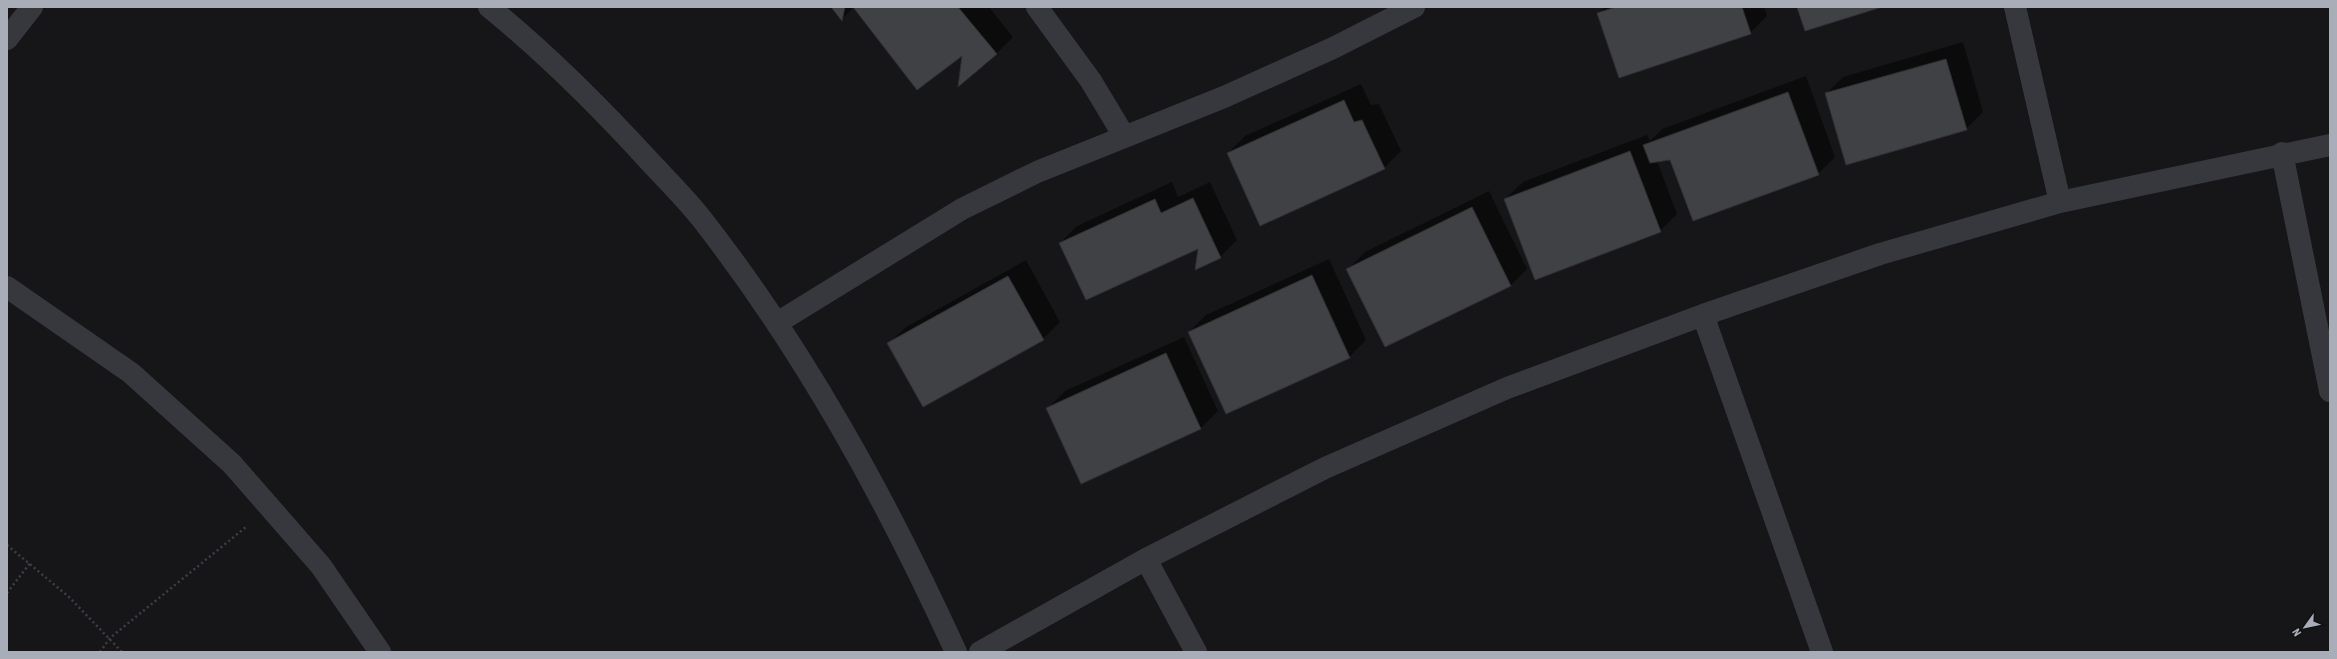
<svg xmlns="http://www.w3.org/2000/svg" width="2337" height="659" font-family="'Asap Condensed',sans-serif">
<rect width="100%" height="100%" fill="#161618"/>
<!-- shadow -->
<path fill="#0007" d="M832 7H989L1013 37 996 54H963L854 7 842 19Z
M1605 7H1764L1767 16 1750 33 1599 13Z
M1963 42 1983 112 1966 129 1826 94 1843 77Z
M1806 76 1835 157 1818 174 1671 159 1657 161 1677 214 1660 231 1505 199 1523 182 1647 135 1650 141 1662 129Z
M1361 84 1371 105 1379 104 1401 151 1384 168 1228 153 1245 136Z
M1172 182 1178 197 1210 182 1237 240 1220 257 1199 247 1060 243 1077 226Z
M1489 191 1527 269 1510 286 1348 269 1365 252Z
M1329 259 1366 340 1349 357 1189 332 1206 315Z
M1026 260 1060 322 1043 339 888 344 906 327Z
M1184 337 1218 411 1201 428 1082 483 1048 408 1065 391Z"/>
<!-- building -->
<path fill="#404145" stroke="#303034" d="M831 7H845L842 21Z
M853 7H958L997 54 958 87 962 56 917 90Z
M1616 7H1742L1751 34 1619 78 1597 13Z
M1797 7H1882L1805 31Z
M1946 59 1967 130 1846 165 1825 93Z
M1788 92 1819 175 1693 221 1670 160 1650 163 1643 145Z
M1344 100 1354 122 1362 120 1385 169 1260 226 1227 153Z
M1630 151 1661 232 1535 280 1504 199Z
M1193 198 1221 258 1195 270 1198 249 1086 300 1059 243 1155 199 1161 213Z
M1472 207 1511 286 1385 347 1346 269Z
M1312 275 1350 358 1226 414 1188 332Z
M1008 276 1044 340 923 407 887 343Z
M1166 353 1201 429 1081 484 1046 408Z"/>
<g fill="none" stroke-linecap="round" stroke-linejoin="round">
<!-- path -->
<path stroke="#3d3f44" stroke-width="2.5" stroke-dasharray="2 3" stroke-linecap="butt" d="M7 545 69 597 122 652
M7 593 30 563
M100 652 110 638 246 527"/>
<!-- minor -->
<path stroke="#37383d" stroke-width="22" d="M489 7C547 54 601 108 652 164 668 181 686 199 701 218 805 351 886 499 956 652
M1037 7 1091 81 1124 136
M2015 7 2060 202
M7 39 32 7
M2282 153 2330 391
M7 287 131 373 232 464 321 566 380 652
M1703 315 1822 652
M777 323 962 209 1037 172 1224 97 1333 48 1414 7
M1146 559 1196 652
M980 652 1146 559 1325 468 1507 388 1703 315 1880 254 2060 202 2330 145"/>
</g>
<!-- border -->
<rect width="2337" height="659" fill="none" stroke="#a8adb8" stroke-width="16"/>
<!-- north arrow -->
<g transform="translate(2305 627) rotate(237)" stroke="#111113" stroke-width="3" paint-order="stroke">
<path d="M0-3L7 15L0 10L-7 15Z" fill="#a8adb8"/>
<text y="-6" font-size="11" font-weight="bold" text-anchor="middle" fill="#a8adb8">N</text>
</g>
</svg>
